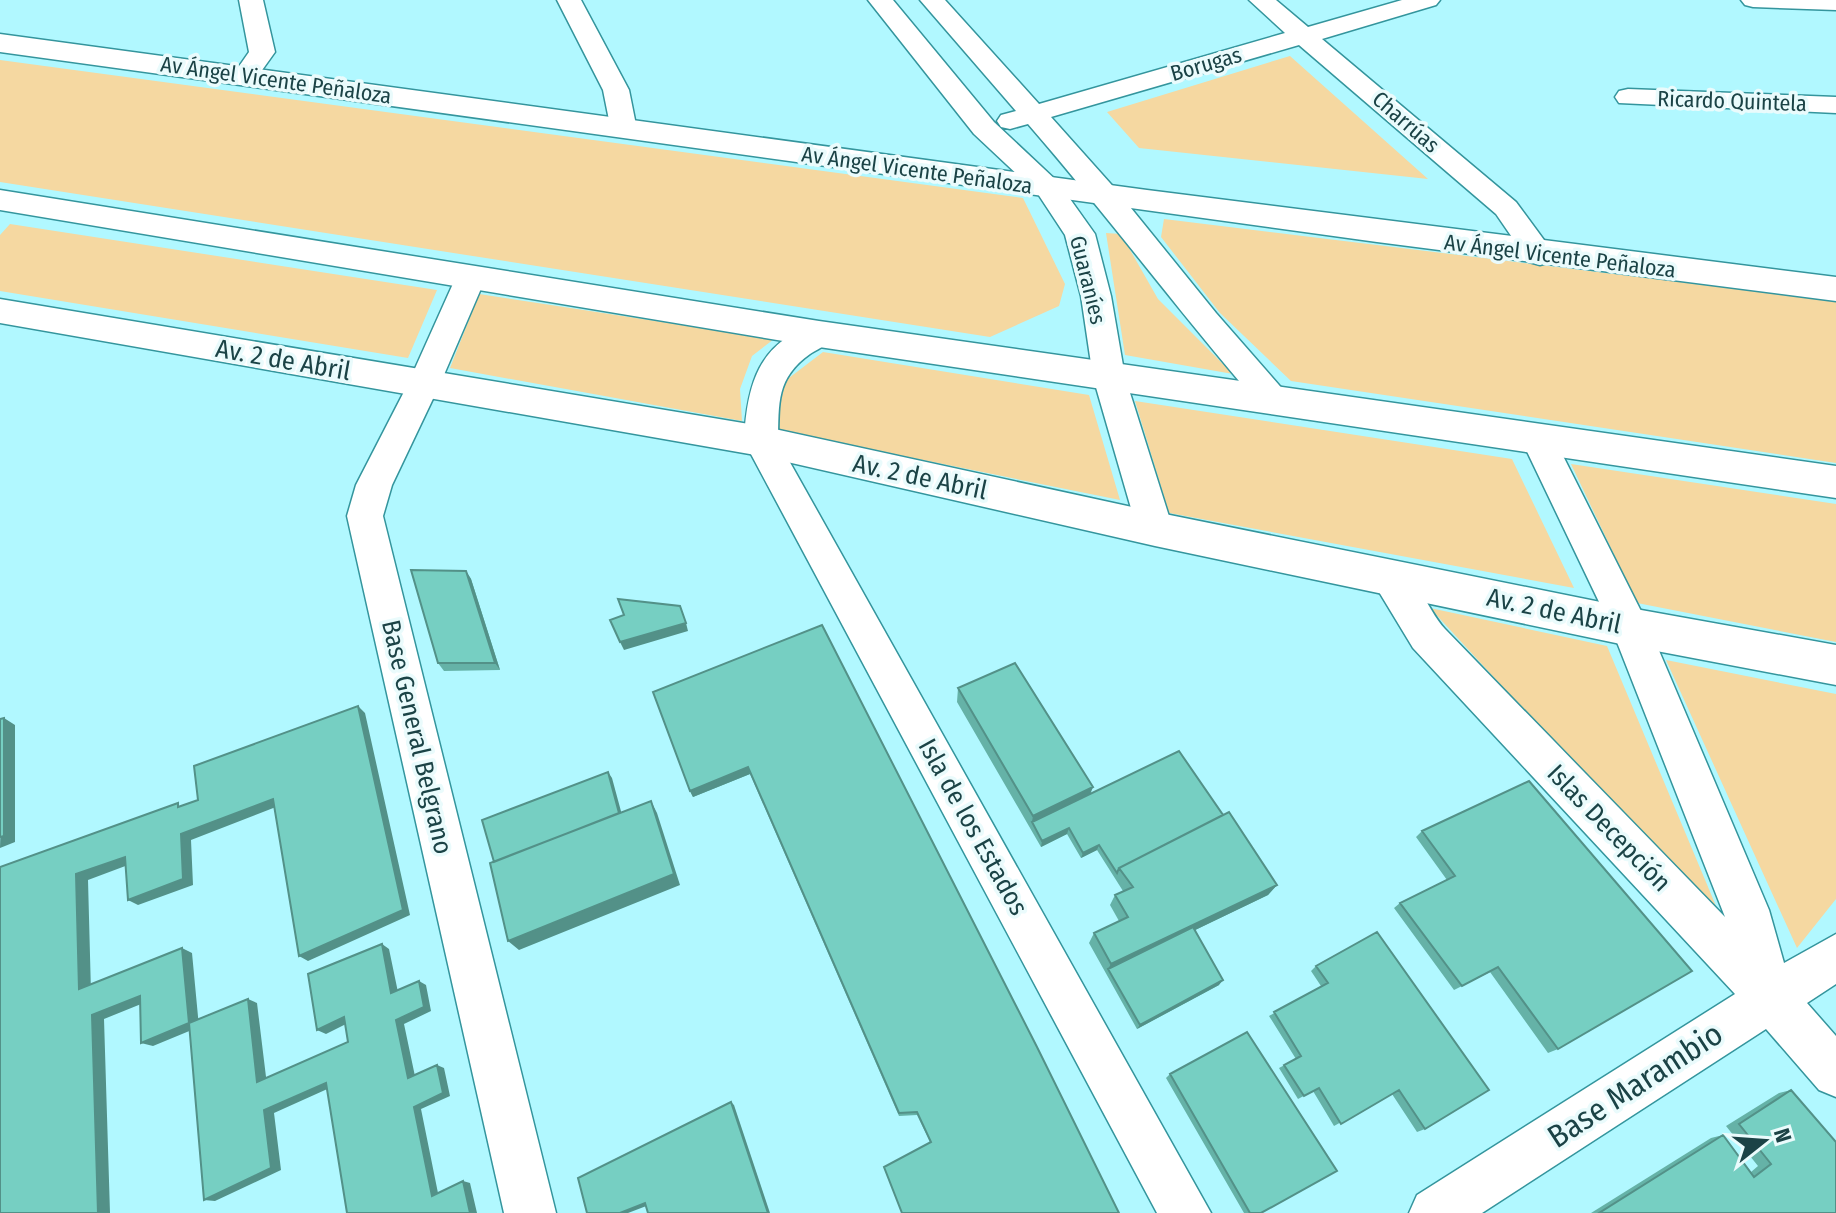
<svg xmlns="http://www.w3.org/2000/svg" width="1836" height="1213" font-family="'Fira Sans Condensed',sans-serif">
<rect width="100%" height="100%" fill="#b1f8ff"/>
<!-- green -->
<path fill="#f5d8a1" d="M1290 56 1428 179 1139 148 1107 112Z
M0 60 1023 198 1065 284 1059 306 990 337 0 182Z
M1164 219 1836 301V463L1291 381 1220 313 1161 237Z
M10 224 437 290 408 358 0 291V235Z
M1106 233 1121 234 1158 299 1233 374 1125 355Z
M479 294 774 339 752 356 740 389 742 421 450 368Z
M823 352 1089 395 1120 500 775 430 785 381Z
M1135 401 1512 459 1574 588 1169 513Z
M1571 464 1836 504V642L1637 603Z
M1430 608 1607 646 1724 925 1711 913Z
M1666 660 1836 694V899L1797 948Z"/>
<g fill="none" stroke-linecap="round" stroke-linejoin="round">
<defs>
<path id="street" d="M239 0H263L275 52 255 80H237L233 75 249 52Z
M557 0H581L629 90 637 130 634 136H614L611 130 603 90Z
M868 0H893L994 122 1058 182 1095 234 1111 296 1125 377 1173 529 1168 539 1155 543 1142 539 1137 529 1093 377 1081 296 1065 235 1038 194 974 134Z
M920 0H945L1039 104 1285 33 1249 0H1276L1308 27 1402 0H1440L1436 5 1322 39 1516 202 1555 255 1551 262 1540 265 1529 262 1496 214 1299 45 1051 117 1118 192 1216 313 1292 400 1287 409 1275 412 1263 409C1182 316 1109 217 1028 124L1010 129 1001 127 997 121 1001 115 1016 111Z
M1741 0H1836V10L1753 7 1745 5Z
M1628 89 1836 97V113L1619 103 1615 97 1619 91Z
M471 267 482 270 486 277 440 384 392 485 383 516 556 1213H504L347 516 356 485 408 384 456 277 460 270Z
M819 323 830 326 835 334C829 344 820 348 810 354 776 378 779 403 778 441L1211 1213H1157L744 441C747 385 758 341 819 323Z
M1538 426 1550 430 1649 627 1769 910 1784 963 1836 934V984L1807 1003 1836 1036V1097L1819 1090 1766 1029 1482 1213H1409L1417 1195 1735 994 1413 648 1370 577 1376 566C1412 554 1424 607 1445 629 1538 725 1632 821 1725 917L1611 627 1521 439 1526 430Z"/>
<path id="secondary" d="M0 34 1147 190 1836 277V301L1377 242 0 52Z
M0 190 819 321 1836 466V498L819 347 0 210Z
M0 299 761 426 1155 512 1630 608 1836 645V685L1630 646 1155 546 761 456 0 323Z"/>
</defs>
<!-- street casing -->
<use href="#street" stroke="#34959d" stroke-width="3"/>
<!-- secondary casing -->
<use href="#secondary" stroke="#34959d" stroke-width="3"/>
<!-- street -->
<use href="#street" fill="#fff" fill-rule="evenodd"/>
<!-- secondary -->
<use href="#secondary" fill="#fff" fill-rule="evenodd"/>
</g>
<!-- wall -->
<path fill="#65b2a7" d="M466 571 471 579 500 670 444 671 438 663Z
M822 625 1037 1047 930 1142 917 1115 899 1116 750 774 693 797 690 791Z
M958 688 1091 794 1223 815 1277 885 1268 895 1195 930 1219 985 1137 1029 1089 943 1094 933 1119 921 1110 905 1115 895 1123 891 1097 850 1081 858 1067 834 1041 847 957 702Z
M1529 781 1558 1049 1548 1053 1490 972 1454 990 1394 908 1400 903 1447 880 1416 837 1422 831Z
M1316 966 1425 1129 1417 1132 1392 1094 1334 1126 1313 1091 1298 1099 1279 1068 1296 1059 1269 1016 1321 986 1311 971Z
M1170 1074 1261 1213H1244L1166 1078Z
M1791 1090 1836 1213H1591L1711 1138 1723 1135 1751 1172 1758 1166 1726 1126 1779 1093Z"/>
<!-- shaded-wall -->
<path fill="#539188" d="M466 571 471 579 500 670 495 663Z
M686 623 688 631 624 650 620 642Z
M358 706 365 713 410 915 308 961 299 956Z
M4 718 15 725V842L0 848Z
M748 767 750 774 693 797 690 791Z
M608 772 612 778 625 826 496 868Z
M1093 787 1088 800 1032 822 1033 816Z
M273 799 281 805 191 840 193 885 138 905 128 900 181 834Z
M651 801 657 813 680 885 519 950 508 941Z
M1069 828 1067 834 1041 847 1042 841Z
M1099 845 1097 850 1081 858 1083 853Z
M125 857 136 862 88 880 91 993 79 989 76 874Z
M1277 885 1268 895 1110 971 1108 969 1111 964Z
M382 944 389 949 399 997 391 993Z
M182 948 192 953 199 1027 153 1046 141 1043Z
M1223 980 1219 985 1137 1029 1140 1025Z
M419 981 426 985 431 1011 404 1024 416 1081 408 1078 396 1020Z
M140 996 151 1000 104 1019 110 1213H98L92 1015Z
M248 999 257 1003 267 1085 257 1082Z
M344 1017 352 1021 326 1034 317 1030Z
M437 1065 444 1068 450 1096 421 1109 439 1198 432 1196 414 1107Z
M326 1083 334 1086 274 1113 281 1170 215 1201 204 1200 264 1110Z
M731 1102 734 1105 770 1213H768Z
M463 1181 470 1183 477 1213H470Z
M645 1203 649 1205 628 1213H620Z"/>
<!-- building -->
<path fill="#76cfc2" stroke="#539188" stroke-width="2" d="M411 570 466 571 495 663H438Z
M618 599 680 606 686 623 620 642 610 620 624 615Z
M822 625 1037 1047 1119 1213H902L884 1167 931 1142 917 1112 899 1113 748 767 690 791 653 692Z
M1015 663 1093 787 1033 816 958 688Z
M358 706 403 910 299 956 273 799 181 834 183 879 128 900 125 857 76 874 79 989 182 948 189 1023 141 1043 140 996 92 1015 98 1213H0V867L178 803V807L198 800 194 766Z
M4 718V836L0 837V719Z
M1179 751 1223 815 1119 868 1117 873 1099 845 1083 853 1069 828 1042 841 1032 822Z
M608 772 619 813 494 862 482 820Z
M1529 781 1692 971 1558 1049 1498 967 1462 986 1400 903 1455 876 1422 831Z
M651 801 674 874 508 941 490 863Z
M1229 812 1277 885 1111 964 1094 933 1128 917 1115 895 1133 887 1119 868Z
M1193 927 1223 980 1140 1025 1108 969Z
M1377 932 1489 1090 1425 1129 1399 1090 1341 1124 1319 1088 1304 1096 1284 1065 1301 1056 1274 1012 1328 983 1316 966Z
M382 944 391 993 419 981 424 1007 396 1020 408 1078 437 1065 443 1093 414 1107 432 1196 463 1181 470 1213H347L326 1083 264 1110 271 1168 204 1200 189 1023 248 999 257 1082 348 1042 344 1017 317 1030 308 974Z
M1247 1032 1337 1171 1261 1213H1250L1170 1074Z
M1791 1090 1836 1142V1213H1599L1723 1135 1754 1177 1771 1164 1739 1124Z
M731 1102 768 1213H648L645 1203 620 1213H587L578 1178Z"/>
<g text-anchor="middle" dominant-baseline="central" stroke-width="7" stroke-linejoin="round" paint-order="stroke">
<!-- far-street labels -->
<g font-size="22" fill="#1b4346" stroke="#eafbfc">
<text transform="translate(1206 64) rotate(-16)">Borugas</text>
<text transform="translate(276 80) rotate(8)">Av Ángel Vicente Peñaloza</text>
<text transform="translate(1732 101) rotate(2)">Ricardo Quintela</text>
<text transform="translate(1406 122) rotate(41)">Charrúas</text>
<text transform="translate(917 170) rotate(8)">Av Ángel Vicente Peñaloza</text>
<text transform="translate(1560 256) rotate(7)">Av Ángel Vicente Peñaloza</text>
<text transform="translate(1088 280) rotate(76)">Guaraníes</text>
</g>
<!-- street labels -->
<g font-size="26" fill="#1b4346" stroke="#eafbfc">
<text transform="translate(283 360) rotate(10)">Av. 2 de Abril</text>
<text transform="translate(920 477) rotate(12)">Av. 2 de Abril</text>
<text transform="translate(1554 611) rotate(12)">Av. 2 de Abril</text>
<text transform="translate(417 737) rotate(77)">Base General Belgrano</text>
<text transform="translate(973 827) rotate(61)">Isla de los Estados</text>
<text transform="translate(1609 828) rotate(46)">Islas Decepción</text>
</g>
<!-- near-street labels -->
<g font-size="32" fill="#1b4346" stroke="#eafbfc">
<text transform="translate(1635 1085) rotate(-33)">Base Marambio</text>
</g>
</g>
<!-- north arrow -->
<g transform="translate(1764 1141) rotate(73)" stroke="#eafbfc" stroke-width="6" paint-order="stroke">
<path d="M0-6L14 30L0 20L-14 30Z" fill="#1b4346"/>
<text y="-12" font-size="22" font-weight="bold" text-anchor="middle" fill="#1b4346">N</text>
</g>
</svg>
